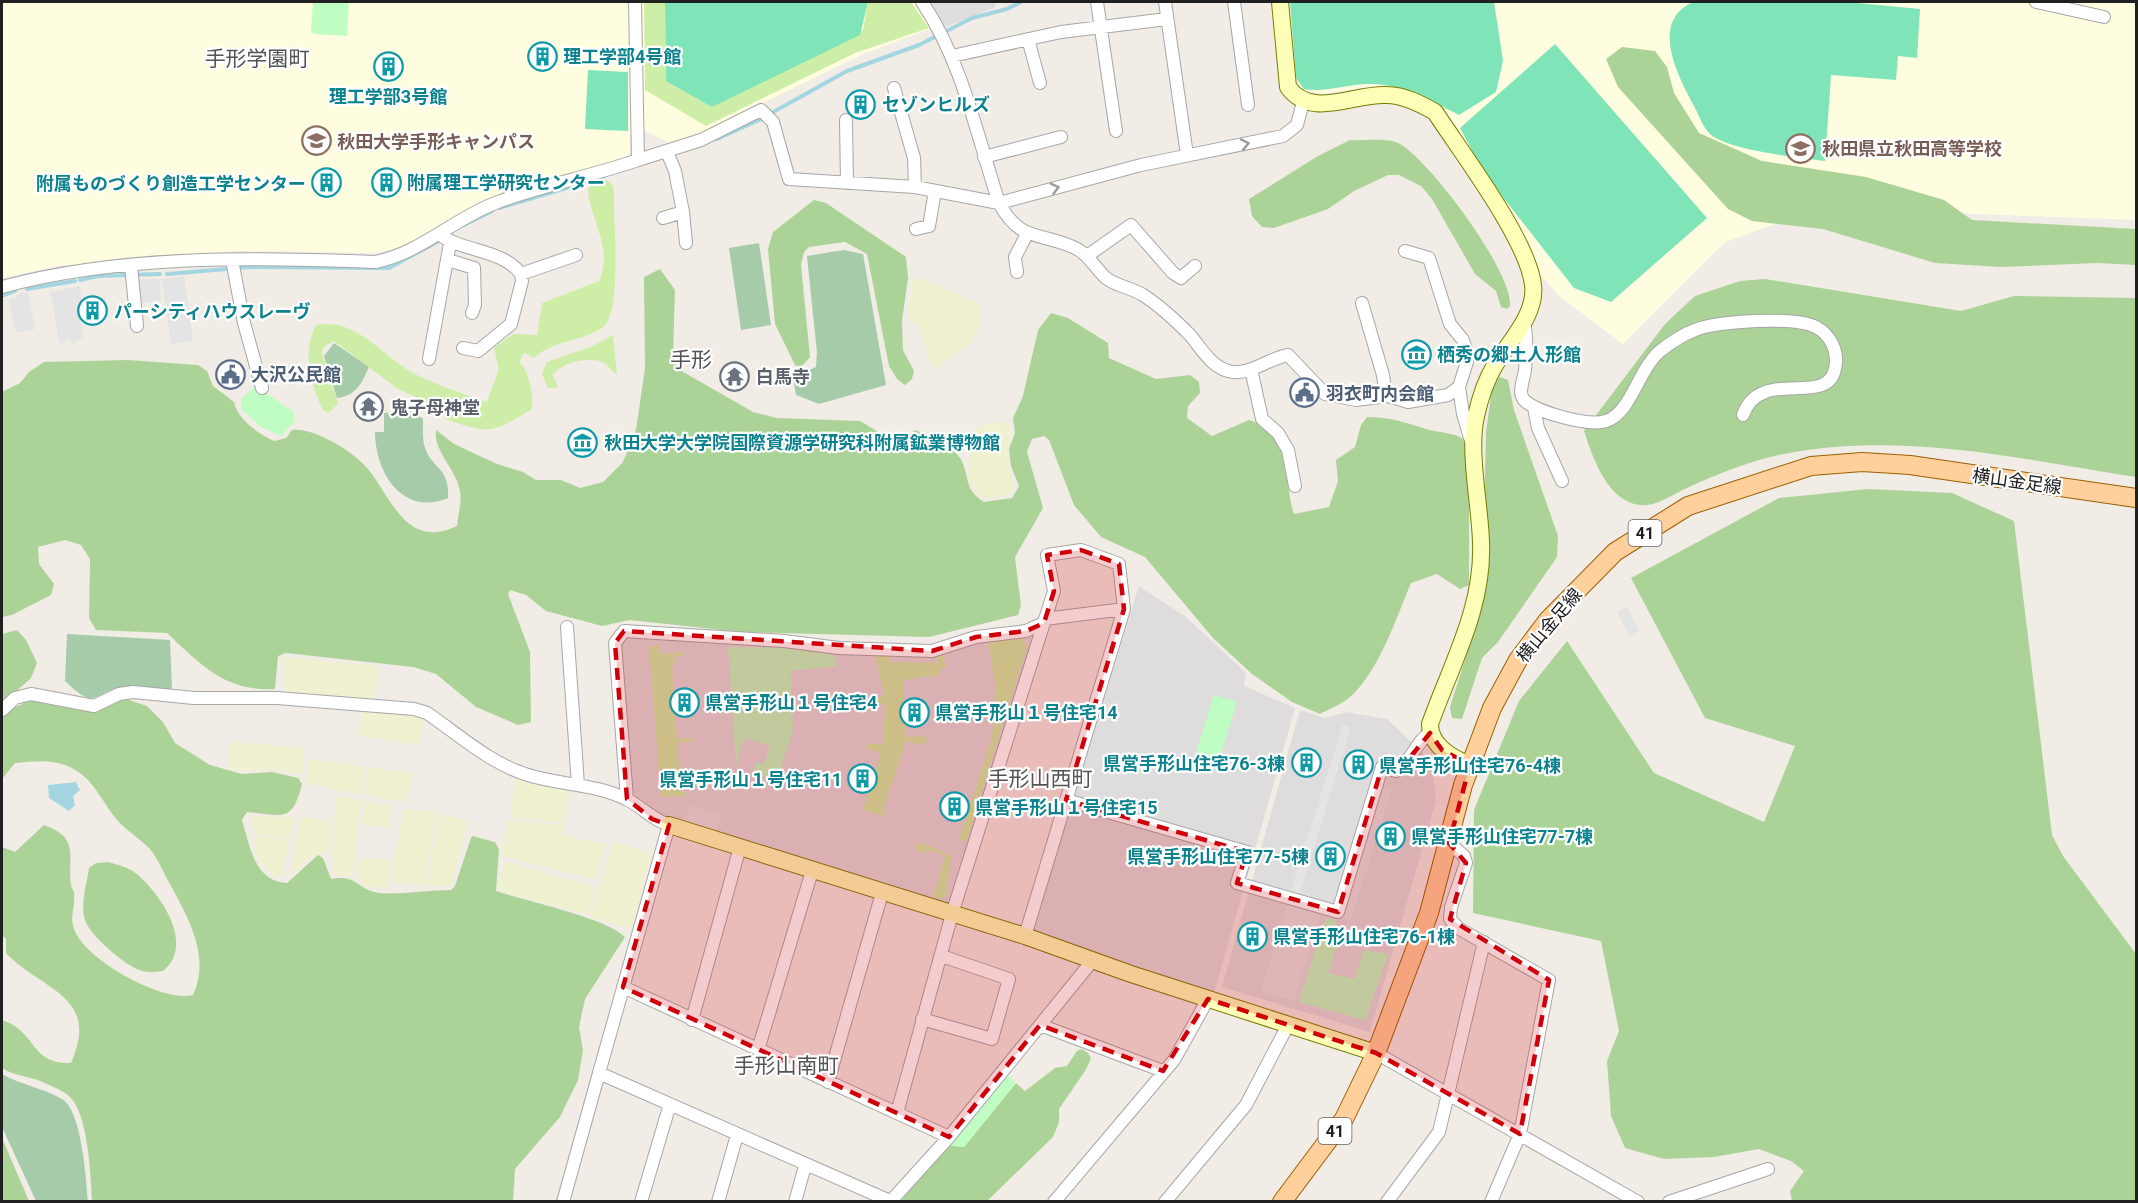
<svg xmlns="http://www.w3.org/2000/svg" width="2138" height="1203" font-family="Roboto,'Noto Sans JP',sans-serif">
<rect width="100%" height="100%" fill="#f1ece5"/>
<!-- residential -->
<path fill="#dedcdd" d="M926 2H995V7L943 28Z
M1139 586 1186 617 1246 673 1244 686 1295 708 1214 993 1031 932Z
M624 631 932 651 1026 631 1036 646 952 914 652 819 627 799 615 643Z
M1300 710 1325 718 1346 712 1387 719 1432 762 1436 801 1370 1032 1222 987Z"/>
<!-- education -->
<path fill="#fffde0" d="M2 2H917L934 27 861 55 675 146 644 130 630 136V152L624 159 488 198 400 248 373 253 237 251 112 261 57 266 2 278Z
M1287 2H2136V220L1820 208 1725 242 1623 344 1558 295 1541 275 1526 239 1480 175 1413 93 1374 86 1322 94 1302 90 1294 79Z"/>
<!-- farmland -->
<path fill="#f0f1d0" d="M920 278 975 302 981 308 979 329 971 343 938 367H935L930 360 918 324 910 321 908 309 913 280Z
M1008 422 1011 434 1007 458 1014 487 1009 494 987 499 976 493 968 480 971 440 976 429 982 424Z
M285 657 378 666 375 702 285 693 282 658Z
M363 709 424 718 419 745 357 735Z
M234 742 304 748 302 775 274 770 243 771 229 768 230 744Z
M309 759 365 767 359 795 306 783Z
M368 767 413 774 406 802 363 795Z
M516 778 569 786 565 823 511 817 514 781Z
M337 796 361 801 353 876 334 875 332 837Z
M365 801 392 806 388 828 362 824Z
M407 809 434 812 437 816 424 886 394 882 391 878 404 810Z
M443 815 467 820 465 834 451 885 429 886 427 882 439 817Z
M255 816 294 817 290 838 256 835 250 824 251 819Z
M301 816 331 823 329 851 308 858 293 875 290 873Z
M508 821 565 825 564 836 605 844 595 879 505 857 502 852Z
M257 837 289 840 282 877H274L257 857 254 841Z
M614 842 651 854 631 929 590 917Z
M364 858 392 860 387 888 367 887 362 884 358 870 359 862Z
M505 862 594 886 595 892 588 915 499 891 497 887Z"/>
<!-- grass -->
<path fill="#ceeea8" d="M644 2H665L666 81 863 30 868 2H911L929 28 855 53 706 126 645 90Z
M606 180 612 184 614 192C613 218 623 315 602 328 581 342 553 340 534 358L525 353 522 355 520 363C529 370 535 400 531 410 489 434 490 434 445 419L443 410 398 389 334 341 324 347 322 353 338 404 328 413 323 410C310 383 302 353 316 325 359 317 383 359 417 375 439 386 464 394 487 402L499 369 494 348 513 334 537 335 542 303 599 281C614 250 590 220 588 190L592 184Z
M613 335 617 374C612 372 608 365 602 362 588 356 561 363 553 375L558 388H548L542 374 547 362 593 346Z
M1023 638 1027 648 966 842 959 839 992 737 996 690 988 642Z
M659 645 660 654 684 652V656L674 657 675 665 672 666 677 739 693 738V741L677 743 681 792H685V796L661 797 649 647Z
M942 651 946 668 939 670 940 675 903 680 906 737 926 736 928 743 922 742 920 745 906 741 883 810 886 812 884 816 863 810 881 753 866 748 867 744H883L885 705 866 704V701L885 696 874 652 889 653 890 662 938 663V653Z
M915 844H926L951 856 946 896 940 899 933 896 945 856 927 850 926 853 915 850Z"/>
<!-- forest -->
<path fill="#acd397" d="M1622 47 1655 51 1667 67 1674 93 1699 133 1762 161 1866 177 1944 200 1972 220 2136 229V265L2097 263 2001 267 1935 263 1823 229 1752 221 1728 209 1618 87 1606 59Z
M1350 140C1364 141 1387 137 1400 144 1431 162 1513 272 1510 306L1507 309 1501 307 1496 291 1475 274 1432 199 1421 186 1399 175H1388L1354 191 1328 209 1274 228 1262 227 1252 216 1249 199 1318 156Z
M814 200 826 203 906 257 908 278 902 321 903 350 914 371 912 379 905 385 897 379 889 366 867 254 845 242 809 247 804 252 801 265 810 357 801 367 795 365 775 324 768 249 773 232Z
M660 269 675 290 673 355 678 369 753 412 777 418 860 421 907 449 913 444 911 433 915 430C927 435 953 447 960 458 971 476 962 488 984 502L1012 498 1019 486 1011 466 1009 449 1015 433 1013 418 1023 396 1038 330 1051 313 1068 318 1108 343 1109 358 1156 379 1190 375 1199 382 1200 393 1188 406 1187 418 1212 436 1249 420C1299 437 1281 475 1294 514L1329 507 1338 481 1336 460 1355 447 1361 425 1367 417C1391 417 1404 422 1426 429 1441 434 1454 431 1466 441L1469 466V585L1460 589 1437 574 1411 583C1396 618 1379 672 1349 698 1341 704 1330 709 1320 714L1292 702 1252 674 1213 638 1145 557 1101 537 1074 505 1049 440 1044 436 1032 439 1027 452 1043 508 1015 557 1021 606 1018 615 929 637 740 632 630 620 602 626 546 611 526 595 510 590 508 594 530 652 531 722 518 725 476 707 436 674 413 667 286 653 278 656 275 689C226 692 201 665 167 633L96 630 89 618 90 559 81 545 65 540 38 547 39 564 54 584 51 595 12 615 2 617V392L20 383 29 372 44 362 128 360 198 365 207 371 213 386 234 402C238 420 258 433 274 441L286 438 292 430C314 427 354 452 368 469 392 499 407 550 457 526 458 515 462 502 460 492 457 469 433 452 436 430L454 444 497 464 523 472 536 480H561L580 488 603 482 623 462 636 430 645 368 644 277Z
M1765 279 1961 311 2014 296 2136 298V477C2019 459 1902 431 1784 454 1752 460 1718 474 1689 487 1677 492 1660 504 1647 505 1610 508 1593 459 1584 431L1665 324 1695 296 1740 281Z
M1500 377 1508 380 1514 410 1558 536 1557 557 1498 642 1482 658 1462 719 1452 718 1450 707 1482 606 1486 432 1493 382Z
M1868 489 1952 493 2014 521 2052 835 2063 856 2136 954V1201H1792L1790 1191 1804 1171 1791 1161 1759 1149 1714 1157 1664 1159 1625 1148 1611 1116 1607 1061 1619 1031 1601 941 1473 913 1474 810 1519 701 1567 641 1654 773 1764 822 1795 746 1705 718 1631 578 1779 498Z
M17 630 26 640 37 663 31 678 2 704V634Z
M126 699 147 706 163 722 175 743 210 765 242 774 272 772 298 778 302 784C292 824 283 815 247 812L242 820C250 846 254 881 287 883L318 855 323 858 331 879C359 874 356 890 379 893 398 895 430 890 451 890L455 886 470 841 472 836 495 842 499 849 496 891C523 900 610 919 625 937L585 999 579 1027 583 1050 578 1080 560 1117 515 1169 513 1201H92C91 1177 88 1114 70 1097 64 1091 53 1087 45 1083 31 1076 16 1077 2 1068V1020C38 1032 29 1064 71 1063 101 995 42 991 6 953V939L2 935V847L15 852 44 825C81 838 67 856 71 885 71 888 74 890 74 893 76 906 69 916 74 929 84 959 162 1003 193 995 211 956 188 918 170 884 163 872 158 858 149 848 139 838 127 831 118 821 104 805 95 782 77 771 57 758 37 761 15 763L2 779V714L30 700 112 702Z
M108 862C118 865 129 867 138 875 162 896 195 945 163 971 155 972 147 973 139 970 124 964 90 936 85 920 80 904 87 883 89 868L96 863Z
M1082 1049 1088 1053 1091 1059 1085 1071 1059 1109V1122L1053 1137 987 1201 900 1202 946 1145 964 1147 1016 1083 1025 1091 1055 1068 1067 1066 1077 1051Z
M2 1138 29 1201H2Z"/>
<!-- cemetery -->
<path fill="#a5cba9" d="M759 243 771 325 741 330 729 248Z
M844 250 863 254 886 385 819 404 796 395 793 377 816 367 817 353 807 256Z
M334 343 369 367C362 383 356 396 337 398L324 356Z
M412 411 423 419C423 427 422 439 425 448 432 469 450 467 448 498 403 517 375 473 375 432H384V413Z
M67 634 170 640 172 690C157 689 139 685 124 687 92 691 98 713 65 681Z
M2 1074C21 1085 43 1088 62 1099 82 1111 86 1179 88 1201H36L2 1127Z"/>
<!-- park -->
<path fill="#c0fdc2" d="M313 2H349L347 36 314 34 311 31Z
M256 386 294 412 295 421 281 436 261 427 241 409V399Z
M728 647 789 648 834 655 837 666 791 671 793 731 777 780 753 773 756 762 764 764 770 746 744 738 736 766Z
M1214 695 1237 702 1217 766 1194 759Z
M1326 918 1335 920 1338 944 1328 973 1354 979 1364 950 1388 954 1365 1020 1298 1002Z
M1005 1073 1016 1083 964 1147 946 1145Z"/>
<!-- pitch -->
<path fill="#7fe5b8" d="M665 2H868L860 35 712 107 666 81Z
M1290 2H1494L1503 61 1496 92 1459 115C1432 101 1404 85 1372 84 1349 83 1328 93 1304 89L1296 78Z
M1693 2H1847L1920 9 1917 58 1898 56 1896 80 1831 75 1825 161C1797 157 1730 151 1710 134 1703 128 1698 113 1694 106 1678 76 1649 22 1693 2Z
M1555 44 1707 218 1611 302 1574 288 1484 173 1460 128Z
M588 70 628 72V131L585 129Z"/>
<!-- parking -->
<path fill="#e4e4e4" d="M184 276 193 341 171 344 162 279Z
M136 279H159L161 300 139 304Z
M80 286 82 310 79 311 83 337 73 344 69 339 60 345 50 292Z
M28 292 35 329 16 333 9 300 16 298V295Z
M1627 607 1639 631 1629 636 1617 612Z
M1343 724 1351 727 1299 896 1290 893Z
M1384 787 1392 789 1351 920 1342 918Z
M690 804 721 815 716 832 684 821Z
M1288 902 1321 913 1294 1001 1261 991Z"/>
<!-- water -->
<path fill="#a3d6e1" d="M76 782 80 790 73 796 75 805 69 811 49 798 48 785Z"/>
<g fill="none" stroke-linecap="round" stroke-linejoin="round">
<!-- stream -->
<path stroke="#a3d6e1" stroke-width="4" d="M717 139 759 120 847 71 919 45 972 18 1007 9 1021 2
M499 208 603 177
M464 225 492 211
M167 274 250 267 389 268 437 242
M80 280 98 276 160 274
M27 289 75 281
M2 296 15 291"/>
<defs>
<path id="street" d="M922 2C962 61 977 135 999 203 1020 242 1039 232 1073 247 1088 253 1095 268 1106 278 1116 286 1132 288 1143 295 1159 305 1176 321 1189 334 1200 346 1210 366 1228 371 1248 377 1269 358 1288 355L1325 394 1356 400 1388 396 1408 402 1448 395 1459 387 1467 362 1466 350 1463 340 1450 324 1429 258 1405 251
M1097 2 1116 131
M1165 2 1187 155
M1234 2 1248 105
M2036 2 2104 17
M1028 39 1040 83
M952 56 1061 32 1167 19
M894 88 914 158 915 187
M846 120 847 183
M984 157 1061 137
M638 160 701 140 761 110 773 122 789 179 915 187 999 203 1141 165 1283 136 1297 125 1303 102
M683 212 686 243
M663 218 683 212 675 171 667 152
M916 229 929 226 935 191
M439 234C462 252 503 249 521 274L522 281 511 324 478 351 463 348
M1087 256 1131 225 1173 273 1181 278 1195 266
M232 260 244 323 262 388
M448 260 474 268 475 305 472 313
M131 266 137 326
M1017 272 1015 257 1027 234
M521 274 576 255
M2 287C120 255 253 257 375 262 421 253 454 218 498 202 543 185 592 176 638 160L635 2
M1362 303 1383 375 1386 396
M1524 320C1527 337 1527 353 1525 370 1524 377 1521 385 1521 392 1521 396 1522 397 1524 400 1536 412 1589 427 1606 421 1631 413 1638 370 1660 351 1669 344 1684 334 1695 330 1717 321 1795 316 1816 327 1831 335 1839 352 1835 369 1827 408 1760 366 1743 415
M429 359 450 243
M1251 369 1262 419 1278 433 1288 450 1295 486
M1459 387 1463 414 1471 441
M1534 408 1538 428 1562 481
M1045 619 1124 609
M567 627 578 785
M2 710 15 698 31 694 94 706 119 694 133 692 194 698H277L414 709 427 713C459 735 491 764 528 775 560 785 596 784 626 799 643 807 649 818 669 825L599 1073
M627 799 615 643 624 631 784 641 839 648 932 651 976 637 1026 631 1044 623
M1066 800 1247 852 1237 883 1338 912 1382 767 1396 771C1412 762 1415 742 1430 733
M1449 843 1464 856 1466 863 1451 907 1450 919 1458 928 1549 980 1520 1134 1491 1202
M623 987 949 1137
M922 1019 992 1039 1009 979 942 956
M692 1020 740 847
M1040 1025 1163 1071
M758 1050 812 871
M1376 1053 1638 1202
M828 1082 882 893
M897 1113 952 914 1054 591 1047 555 1081 550 1119 564 1124 609 1025 936
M563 1202 599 1073 890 1201
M641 1202 670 1104
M718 1202 737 1135
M795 1202 805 1166
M890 1202 949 1137 1093 960
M1054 1202 1174 1060 1208 999
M1165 1202 1246 1105 1288 1025
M1387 1202 1439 1132 1484 942
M1669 1202 1768 1169"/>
<path id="secondary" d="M1280 2 1288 87C1312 120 1353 93 1387 95 1404 95 1421 104 1435 112 1461 152 1528 240 1533 285 1537 314 1509 342 1495 365 1486 380 1480 398 1476 416 1468 452 1480 505 1481 542 1484 607 1451 665 1430 724 1430 746 1452 758 1470 765
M669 825 1025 936 1131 974 1376 1053"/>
<path id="primary" d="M1282 1202 1344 1119 1376 1053 1429 913 1463 785 1492 708 1518 660 1548 620 1615 552 1688 506 1811 466 1862 462 1910 465 2136 498"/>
</defs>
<!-- street casing -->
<use href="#street" stroke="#a7a7a7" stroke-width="14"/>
<!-- secondary casing -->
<use href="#secondary" stroke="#767d00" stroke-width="18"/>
<!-- primary casing -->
<use href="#primary" stroke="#9b6000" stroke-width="20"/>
<!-- street -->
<use href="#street" stroke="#fff" stroke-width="12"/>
<!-- secondary -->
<use href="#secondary" stroke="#fdfeb7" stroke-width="16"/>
<!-- primary -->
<use href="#primary" stroke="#ffcf9c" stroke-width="18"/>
</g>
<!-- one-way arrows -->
<defs><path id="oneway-chevron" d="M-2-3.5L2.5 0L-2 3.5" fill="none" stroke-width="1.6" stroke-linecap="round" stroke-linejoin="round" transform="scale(1.5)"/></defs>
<g stroke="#9b9b9b">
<use href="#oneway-chevron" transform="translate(1245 144) rotate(-11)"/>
<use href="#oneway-chevron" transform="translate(1055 188) rotate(-15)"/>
</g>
<!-- marked area -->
<path fill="#cf000a" fill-opacity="0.2" stroke="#cf000a" stroke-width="4.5" stroke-dasharray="12 8" stroke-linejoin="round" d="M1081 550 1119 564 1124 609 1066 800 1247 852 1237 883 1338 912 1382 767 1398 772 1430 733 1442 750 1470 765 1449 843 1466 863 1450 919 1549 980 1520 1134 1376 1053 1208 999 1163 1071 1040 1025 949 1137 623 987 669 825 652 819 627 799 615 643 624 631 932 651 976 637 1026 631 1044 623 1054 591 1047 555Z"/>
<!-- icons -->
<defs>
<symbol id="building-ring" viewBox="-11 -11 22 22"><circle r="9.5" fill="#fff" stroke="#0f9aa8" stroke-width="1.5"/><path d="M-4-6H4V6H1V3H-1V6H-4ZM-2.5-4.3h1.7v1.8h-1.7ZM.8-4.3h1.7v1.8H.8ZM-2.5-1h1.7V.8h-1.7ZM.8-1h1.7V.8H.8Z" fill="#0f9aa8"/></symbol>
<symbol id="university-ring" viewBox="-11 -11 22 22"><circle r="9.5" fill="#fff" stroke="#8d6e63" stroke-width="1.5"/><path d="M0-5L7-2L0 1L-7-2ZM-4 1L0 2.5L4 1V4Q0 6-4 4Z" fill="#8d6e63"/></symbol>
<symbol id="school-ring" viewBox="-11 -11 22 22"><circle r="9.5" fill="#fff" stroke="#8d6e63" stroke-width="1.5"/><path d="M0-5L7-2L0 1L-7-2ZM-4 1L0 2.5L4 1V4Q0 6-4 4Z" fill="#8d6e63"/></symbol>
<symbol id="museum-ring" viewBox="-11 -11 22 22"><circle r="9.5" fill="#fff" stroke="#0f9aa8" stroke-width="1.5"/><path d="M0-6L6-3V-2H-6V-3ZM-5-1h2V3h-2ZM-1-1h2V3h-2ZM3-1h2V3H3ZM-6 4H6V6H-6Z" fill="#0f9aa8"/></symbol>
<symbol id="civic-ring" viewBox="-11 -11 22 22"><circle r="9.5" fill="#fff" stroke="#5c6f8a" stroke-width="1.5"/><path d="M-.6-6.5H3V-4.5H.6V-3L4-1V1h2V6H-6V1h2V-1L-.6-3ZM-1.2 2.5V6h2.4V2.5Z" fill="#5c6f8a"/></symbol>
<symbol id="temple-ring" viewBox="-11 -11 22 22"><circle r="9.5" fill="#fff" stroke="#6b7280" stroke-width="1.5"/><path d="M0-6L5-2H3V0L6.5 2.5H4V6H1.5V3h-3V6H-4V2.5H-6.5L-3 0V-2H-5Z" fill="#6b7280"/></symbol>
</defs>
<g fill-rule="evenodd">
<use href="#building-ring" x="526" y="40" width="33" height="33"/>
<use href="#building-ring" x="372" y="50" width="33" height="33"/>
<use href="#building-ring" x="844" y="88" width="33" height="33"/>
<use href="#university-ring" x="300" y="124" width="33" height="33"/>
<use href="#school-ring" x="1784" y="132" width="33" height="33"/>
<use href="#building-ring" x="370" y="166" width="33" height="33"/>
<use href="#building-ring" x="310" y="166" width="33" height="33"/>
<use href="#building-ring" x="76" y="294" width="33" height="33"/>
<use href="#museum-ring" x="1400" y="338" width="33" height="33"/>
<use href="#civic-ring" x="214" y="358" width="33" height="33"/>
<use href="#temple-ring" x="718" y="360" width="33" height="33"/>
<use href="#civic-ring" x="1288" y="376" width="33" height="33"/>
<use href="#temple-ring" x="352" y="390" width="33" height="33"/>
<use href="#museum-ring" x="566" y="426" width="33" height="33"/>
<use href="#building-ring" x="668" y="686" width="33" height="33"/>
<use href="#building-ring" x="898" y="696" width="33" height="33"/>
<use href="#building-ring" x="1290" y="746" width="33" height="33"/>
<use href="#building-ring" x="1342" y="748" width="33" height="33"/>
<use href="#building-ring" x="846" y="762" width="33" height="33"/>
<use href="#building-ring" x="938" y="790" width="33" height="33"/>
<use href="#building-ring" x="1374" y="820" width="33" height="33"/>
<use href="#building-ring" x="1314" y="840" width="33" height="33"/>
<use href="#building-ring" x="1236" y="920" width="33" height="33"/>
</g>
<g text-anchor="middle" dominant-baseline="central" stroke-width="4.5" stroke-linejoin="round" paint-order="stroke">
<!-- shield labels -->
<g fill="#fff" stroke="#636363" stroke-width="1.5">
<rect x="1628.5" y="520" width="33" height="26" rx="4.5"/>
<rect x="1318.5" y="1118" width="33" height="26" rx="4.5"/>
</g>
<g font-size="16" font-weight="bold" fill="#202020">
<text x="1645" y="533">41</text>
<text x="1335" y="1131">41</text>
</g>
<!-- culture labels -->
<g font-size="18" font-weight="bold" fill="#0d838f" stroke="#fff" text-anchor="start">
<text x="563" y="56">理工学部4号館</text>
<text x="388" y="96" text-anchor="middle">理工学部3号館</text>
<text x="882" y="104">セゾンヒルズ</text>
<text x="407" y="182">附属理工学研究センター</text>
<text x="306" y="183" text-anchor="end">附属ものづくり創造工学センター</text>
<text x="114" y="311">パーシティハウスレーヴ</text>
<text x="1437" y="354">栖秀の郷土人形館</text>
<text x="604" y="442">秋田大学大学院国際資源学研究科附属鉱業博物館</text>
<text x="705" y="702">県営手形山１号住宅4</text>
<text x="935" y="712">県営手形山１号住宅14</text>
<text x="1285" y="763" text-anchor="end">県営手形山住宅76-3棟</text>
<text x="1379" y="765">県営手形山住宅76-4棟</text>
<text x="842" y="779" text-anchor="end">県営手形山１号住宅11</text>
<text x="975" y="807">県営手形山１号住宅15</text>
<text x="1411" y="836">県営手形山住宅77-7棟</text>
<text x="1309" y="856" text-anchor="end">県営手形山住宅77-5棟</text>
<text x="1273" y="936">県営手形山住宅76-1棟</text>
</g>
<!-- education labels -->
<g font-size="18" font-weight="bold" fill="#785e54" stroke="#fff" text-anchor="start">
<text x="337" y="141">秋田大学手形キャンパス</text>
<text x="1822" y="148">秋田県立秋田高等学校</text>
</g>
<!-- service labels -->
<g font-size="18" font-weight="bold" fill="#4e5e75" stroke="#fff" text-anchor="start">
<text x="251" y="374">大沢公民館</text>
<text x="1326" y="393">羽衣町内会館</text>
</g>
<!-- worship labels -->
<g font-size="18" font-weight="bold" fill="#5b616d" stroke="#fff" text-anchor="start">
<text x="756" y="376">白馬寺</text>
<text x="390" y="407">鬼子母神堂</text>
</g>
<!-- street labels -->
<g font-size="18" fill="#202020" stroke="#fff">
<text transform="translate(2017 481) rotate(8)">横山金足線</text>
<text transform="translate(1549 625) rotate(-50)">横山金足線</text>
</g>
<!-- quarter labels -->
<g font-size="21" fill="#535353" stroke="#fff">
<text x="257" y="59">手形学園町</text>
<text x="691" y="360">手形</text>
<text x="1040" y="779">手形山西町</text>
<text x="786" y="1066">手形山南町</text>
</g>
</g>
<!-- border -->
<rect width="2138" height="1203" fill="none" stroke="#202020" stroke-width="6"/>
</svg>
